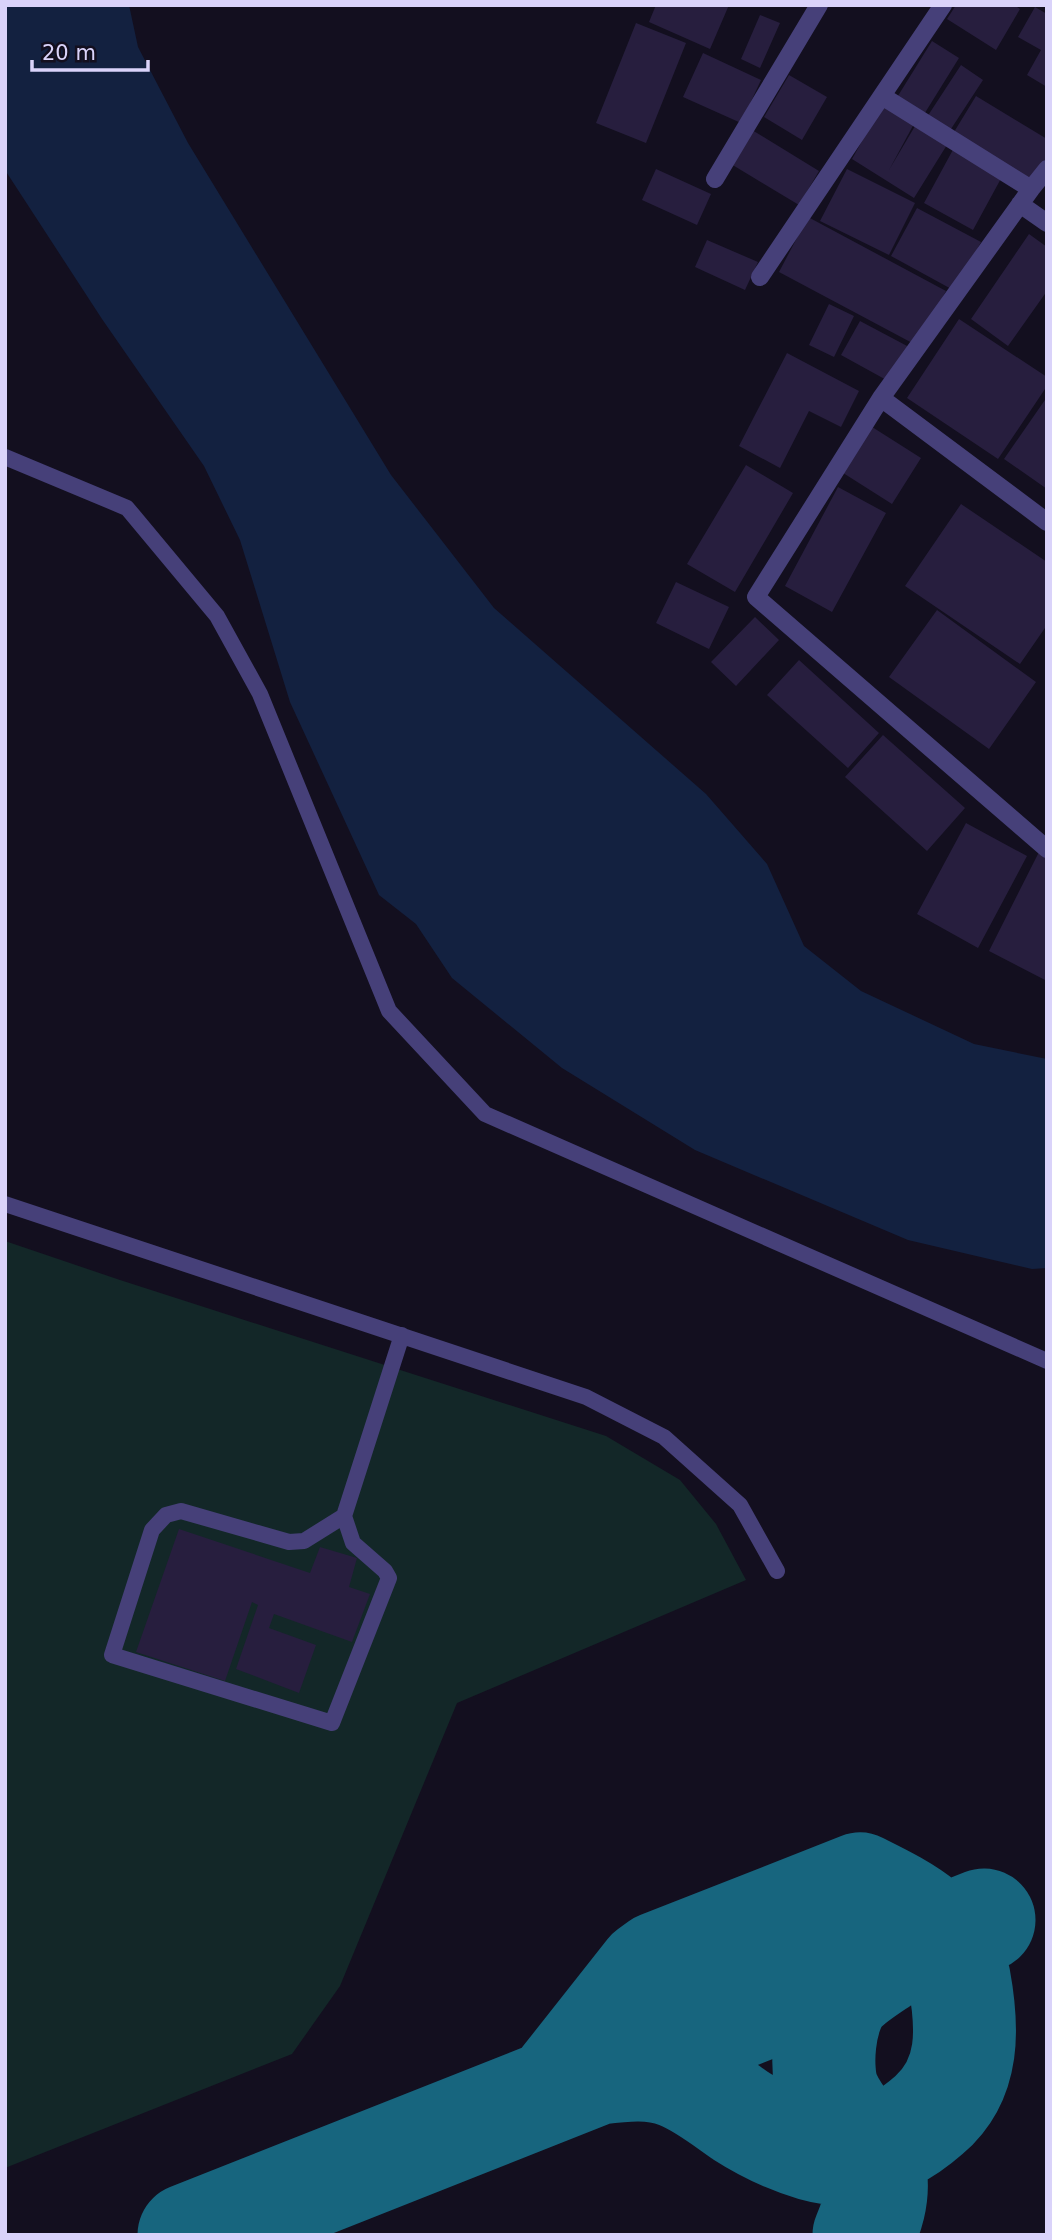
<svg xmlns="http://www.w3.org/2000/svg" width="1052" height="2240" font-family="'DejaVu Sans',sans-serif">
<rect width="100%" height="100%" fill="#130f1f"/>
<!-- green -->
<path fill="#132728" d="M5 1241 120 1280 606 1436 680 1480 716 1524 746 1580 457 1703 340 1986 292 2054 5 2168Z"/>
<!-- water -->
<path fill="#132140" d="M5 5H129L138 47 188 143 391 475 494 608 706 794 767 864 804 946 861 991 974 1044 1047 1059V1268L1032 1269 908 1240 695 1150 562 1068 452 978 416 924 379 895 290 702 240 540 204 466 102 319 5 170Z"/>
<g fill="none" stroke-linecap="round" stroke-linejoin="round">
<!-- taxiway -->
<path stroke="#17657e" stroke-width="103" d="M554 2090 648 1971 659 1963 860 1884C902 1905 950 1927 959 1978 968 2027 971 2079 929 2115 905 2136 887 2145 855 2151 848 2152 840 2155 834 2154 803 2150 766 2132 741 2116 721 2102 701 2086 678 2077 653 2067 625 2070 599 2073
M189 2235 984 1920
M864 2235C872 2216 878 2198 876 2178 871 2146 841 2123 829 2094 819 2069 824 2016 841 1995 852 1982 869 1972 883 1962"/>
</g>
<!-- building -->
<path fill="#271e3e" d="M656 5H729L710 49 649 22Z
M956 5H1014L1020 9 996 50 947 19Z
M1035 7 1047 14V87L1027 75 1041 50 1018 37Z
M760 15 780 23 760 68 741 59Z
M636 23 686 43 646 143 596 123Z
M932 41 959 58 923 116 896 99Z
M703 53 761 80 741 123 683 97Z
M961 65 983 80 949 132 927 117Z
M789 75 827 97 802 140 764 117Z
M976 96 1047 139V162L1035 182 954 132Z
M883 104 915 122 889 170 918 121 950 140 914 198 852 159Z
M752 130 819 171 799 205 731 164Z
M955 146 1004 173 973 230 924 203Z
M656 169 711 194 697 225 642 200Z
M847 169 915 203 889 255 820 221Z
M917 208 981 242 955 291 891 256Z
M808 217 946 291 916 345 779 272Z
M1029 234 1047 247V291L1008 346 971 319Z
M707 240 758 262 745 290 695 267Z
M829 304 854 316 834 357 809 345Z
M959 319 1047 377V386L998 459 907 398Z
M860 321 909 347 890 382 841 355Z
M787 353 859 391 841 427 809 411 780 468 739 446Z
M1047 397V489L1004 459Z
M869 425 921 458 892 504 840 471Z
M746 465 793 493 735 592 687 564Z
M838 487 886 513 832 612 785 586Z
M961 504 1047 562V625L1020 664 905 586Z
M676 582 729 607 709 649 656 623Z
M937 610 1036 682 989 749 889 677Z
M755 617 779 640 736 686 711 662Z
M799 660 879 733 848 768 767 695Z
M883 735 965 808 927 851 845 777Z
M966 823 1027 856 978 948 917 914Z
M1039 852 1047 856V981L989 951Z
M179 1529 310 1573 320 1547 357 1558 349 1587 370 1594 352 1642 274 1614 269 1628 316 1645 299 1693 236 1669 258 1605 252 1602 225 1681 136 1652Z"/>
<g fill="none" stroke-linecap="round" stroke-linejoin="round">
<!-- lane -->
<path stroke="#464079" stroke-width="16" d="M5 457 127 508 217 616 260 694 389 1011 485 1114 1047 1361
M5 1204 586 1397 664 1437 740 1505 777 1571
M344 1516 304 1541 289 1542 181 1511 166 1515 152 1530 112 1655 332 1723 389 1578 385 1571 353 1543 344 1516 402 1335"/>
<!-- street -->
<path stroke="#464079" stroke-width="18" d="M882 96 1031 189 1047 169
M715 179 819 5
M1031 189 881 398 756 597 1047 849
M1020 204 1047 223
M760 277 943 5
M881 398 1047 522"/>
</g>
<!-- border -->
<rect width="1052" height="2240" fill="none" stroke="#dad3fa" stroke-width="14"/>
<!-- scale -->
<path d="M32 60v10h116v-10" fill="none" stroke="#dad3fa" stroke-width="3.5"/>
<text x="42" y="60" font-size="21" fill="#dad3fa" stroke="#130f1f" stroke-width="5" paint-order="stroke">20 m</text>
</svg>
